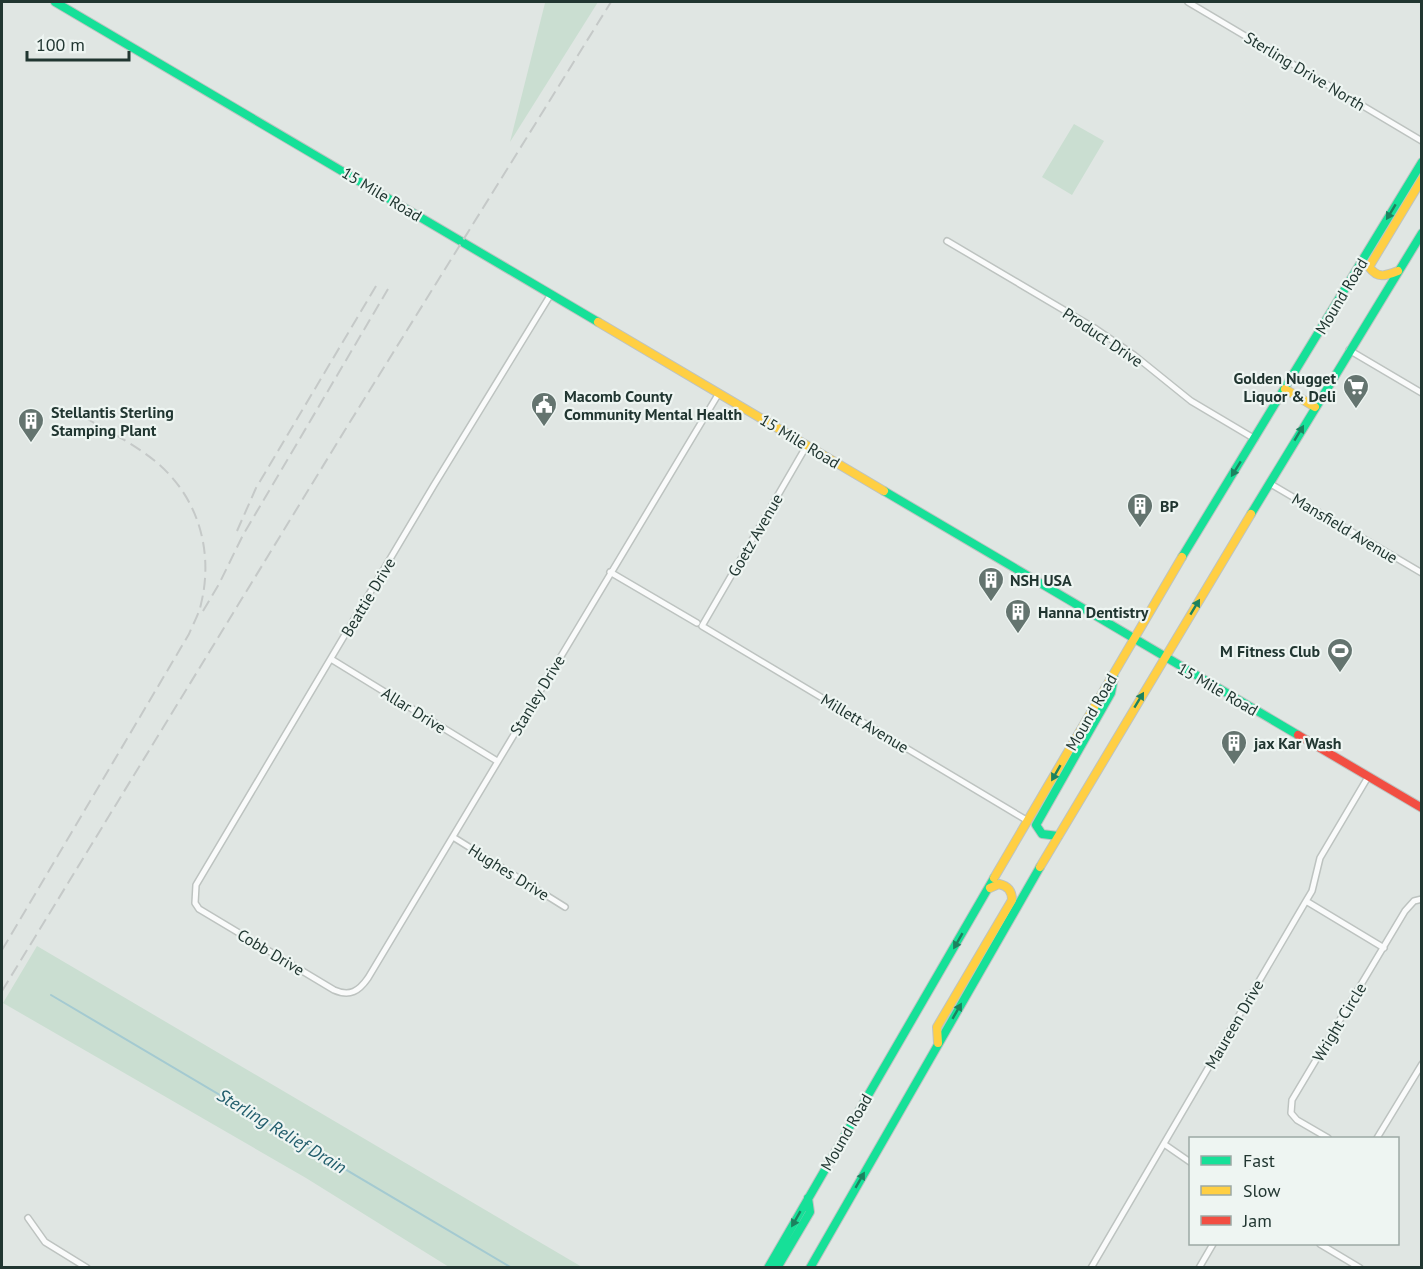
<svg xmlns="http://www.w3.org/2000/svg" width="1423" height="1269" font-family="'PT Sans',sans-serif">
<rect width="100%" height="100%" fill="#e0e6e3"/>
<!-- green -->
<path fill="#caded1" d="M542 2H598L510 142 545 3Z
M1074 124 1104 141 1072 195 1042 177Z
M37 946 582 1267H449L306 1178 3 1003Z"/>
<g fill="none" stroke-linecap="round" stroke-linejoin="round">
<!-- stream -->
<path stroke="#a4cad1" stroke-width="2" d="M51 995 512 1268"/>
<defs>
<path id="street" d="M1188 2 1422 141
M947 241 1096 329 1134 355 1191 401 1255 439
M551 294 434 485 196 885 195 903 199 909 334 990C350 997 359 991 368 978L719 393
M1349 350 1422 393
M807 445 702 626 1028 821
M1269 483 1422 573
M610 572 697 623
M331 659 497 761
M453 837 565 907
M1306 901 1384 948
M1328 1138 1297 1120 1291 1113 1292 1100 1405 911 1414 901 1422 899
M1377 1138 1422 1064
M1164 1144 1190 1162
M28 1218 45 1242 87 1268
M1320 1244 1360 1268
M1091 1268 1306 901 1312 891 1320 858 1368 777
M1199 1268 1213 1244"/>
<path id="fast" d="M55 2 598 322
M884 491 1298 735
M1251 514 1422 233
M1182 557 1422 162
M1058 836 1042 834 1036 825 1111 693 1114 678
M768 1268 994 878
M777 1268 810 1212 808 1198
M810 1268 1040 867"/>
<path id="slow" d="M1398 271C1385 276 1378 279 1369 267L1422 179
M598 322 884 491
M1285 389 1315 407
M1040 867 1251 514
M994 878 1182 557
M938 1043 937 1027 1012 900C1012 891 1008 886 999 884L990 888"/>
<path id="jam" d="M1298 735 1422 808"/>
</defs>
<!-- street casing -->
<use href="#street" stroke="#bdc3c0" stroke-width="8"/>
<!-- fast casing -->
<use href="#fast" stroke="#bdc3c1" stroke-width="10"/>
<!-- slow casing -->
<use href="#slow" stroke="#bdc3c1" stroke-width="10"/>
<!-- jam casing -->
<use href="#jam" stroke="#bdc3c1" stroke-width="10"/>
<!-- street -->
<use href="#street" stroke="#fafbfb" stroke-width="5"/>
<!-- fast -->
<use href="#fast" stroke="#16e098" stroke-width="8"/>
<!-- slow -->
<use href="#slow" stroke="#ffcf43" stroke-width="8"/>
<!-- jam -->
<use href="#jam" stroke="#f24e42" stroke-width="8"/>
<!-- rail -->
<path stroke="#c5c9c8" stroke-width="2" stroke-dasharray="12 6" stroke-linecap="butt" d="M237 531 256 488 379 281
M203 611 219 584 243 535 388 289
M2 950 189 634C193 624 199 614 201 604 214 551 198 496 155 461 134 444 108 431 84 417
M2 991 345 430 611 2"/>
</g>
<!-- one-way arrows -->
<defs><path id="oneway-solid" d="M-6-.8H1V-3.2L6.5 0L1 3.2V.8H-6Z" transform="scale(1.5)"/></defs>
<g fill="#1c825f">
<use href="#oneway-solid" transform="translate(1391 212) rotate(121)"/>
<use href="#oneway-solid" transform="translate(1299 433) rotate(-59)"/>
<use href="#oneway-solid" transform="translate(1236 469) rotate(122)"/>
<use href="#oneway-solid" transform="translate(1195 607) rotate(-59)"/>
<use href="#oneway-solid" transform="translate(1139 700) rotate(-59)"/>
<use href="#oneway-solid" transform="translate(1056 773) rotate(120)"/>
<use href="#oneway-solid" transform="translate(958 941) rotate(120)"/>
<use href="#oneway-solid" transform="translate(957 1011) rotate(-60)"/>
<use href="#oneway-solid" transform="translate(860 1180) rotate(-60)"/>
<use href="#oneway-solid" transform="translate(796 1219) rotate(120)"/>
</g>
<!-- icons -->
<defs>
<symbol id="supermarket-pin" viewBox="-11 -11 22 30"><path d="M0 17L-7.5 6A9.5 9.5 0 1 1 7.5 6Z" fill="#64746f" stroke="#eef5f2"/><path d="M-6-5.5h2.5l.6 2H6L4.5 2H-2.5L-4.4-4H-6ZM-1.5 3.2a1.3 1.3 0 1 0 .1 0ZM3 3.2a1.3 1.3 0 1 0 .1 0Z" fill="#fff"/></symbol>
<symbol id="civic-pin" viewBox="-11 -11 22 30"><path d="M0 17L-7.5 6A9.5 9.5 0 1 1 7.5 6Z" fill="#64746f" stroke="#eef5f2"/><path d="M-.6-6.5H3V-4.5H.6V-3L4-1V1h2V6H-6V1h2V-1L-.6-3ZM-1.2 2.5V6h2.4V2.5Z" fill="#fff"/></symbol>
<symbol id="building-pin" viewBox="-11 -11 22 30"><path d="M0 17L-7.5 6A9.5 9.5 0 1 1 7.5 6Z" fill="#64746f" stroke="#eef5f2"/><path d="M-4-6H4V6H1V3H-1V6H-4ZM-2.5-4.3h1.7v1.8h-1.7ZM.8-4.3h1.7v1.8H.8ZM-2.5-1h1.7V.8h-1.7ZM.8-1h1.7V.8H.8Z" fill="#fff"/></symbol>
<symbol id="stadium-pin" viewBox="-11 -11 22 30"><path d="M0 17L-7.5 6A9.5 9.5 0 1 1 7.5 6Z" fill="#64746f" stroke="#eef5f2"/><path d="M0-5a6.5 5 0 1 0 0 10a6.5 5 0 1 0 0-10ZM-3.5-1.8h7v3.6h-7Z" fill="#fff"/></symbol>
</defs>
<g fill-rule="evenodd">
<use href="#supermarket-pin" x="1341" y="372" width="30" height="40"/>
<use href="#civic-pin" x="529" y="390" width="30" height="40"/>
<use href="#building-pin" x="16" y="406" width="30" height="40"/>
<use href="#building-pin" x="1125" y="491" width="30" height="40"/>
<use href="#building-pin" x="976" y="565" width="30" height="40"/>
<use href="#building-pin" x="1003" y="597" width="30" height="40"/>
<use href="#stadium-pin" x="1325" y="636" width="30" height="40"/>
<use href="#building-pin" x="1219" y="728" width="30" height="40"/>
</g>
<g text-anchor="middle" dominant-baseline="central" stroke-width="4.5" stroke-linejoin="round" paint-order="stroke">
<!-- street labels -->
<g font-size="16" fill="#213631" stroke="#eef5f2">
<text transform="translate(1305 71) rotate(31)">Sterling Drive North</text>
<text transform="translate(382 194) rotate(31)">15 Mile Road</text>
<text transform="translate(1341 296) rotate(-59)">Mound Road</text>
<text transform="translate(1103 337) rotate(34)">Product Drive</text>
<text transform="translate(800 441) rotate(31)">15 Mile Road</text>
<text transform="translate(1345 528) rotate(31)">Mansfield Avenue</text>
<text transform="translate(755 535) rotate(-60)">Goetz Avenue</text>
<text transform="translate(368 597) rotate(-59)">Beattie Drive</text>
<text transform="translate(1218 689) rotate(30)">15 Mile Road</text>
<text transform="translate(537 695) rotate(-59)">Stanley Drive</text>
<text transform="translate(414 710) rotate(32)">Allar Drive</text>
<text transform="translate(1091 712) rotate(-60)">Mound Road</text>
<text transform="translate(865 723) rotate(31)">Millett Avenue</text>
<text transform="translate(509 872) rotate(32)">Hughes Drive</text>
<text transform="translate(271 952) rotate(31)">Cobb Drive</text>
<text transform="translate(1339 1022) rotate(-59)">Wright Circle</text>
<text transform="translate(1234 1024) rotate(-60)">Maureen Drive</text>
<text transform="translate(846 1132) rotate(-60)">Mound Road</text>
</g>
<!-- poi labels -->
<g font-size="16" font-weight="bold" fill="#213631" stroke="#eef5f2" text-anchor="start">
<text x="1336" y="378" text-anchor="end">Golden Nugget<tspan x="1336" dy="18">Liquor &amp; Deli</tspan></text>
<text x="564" y="396">Macomb County<tspan x="564" dy="18">Community Mental Health</tspan></text>
<text x="51" y="412">Stellantis Sterling<tspan x="51" dy="18">Stamping Plant</tspan></text>
<text x="1160" y="506">BP</text>
<text x="1010" y="580">NSH USA</text>
<text x="1038" y="612">Hanna Dentistry</text>
<text x="1320" y="651" text-anchor="end">M Fitness Club</text>
<text x="1254" y="743">jax Kar Wash</text>
</g>
<!-- water labels -->
<g font-size="18" font-style="italic" fill="#215d6c" stroke="#eef5f2">
<text transform="translate(282 1131) rotate(31)">Sterling Relief Drain</text>
</g>
</g>
<!-- border -->
<rect width="1423" height="1269" fill="none" stroke="#213631" stroke-width="6"/>
<!-- legend -->
<rect x="1189" y="1137" width="210" height="108" fill="#eef5f2" stroke="#9ca9a5" stroke-width="1.5"/>
<rect x="1201" y="1156" width="30" height="9" fill="#16e098" stroke="#9ca9a5" stroke-width="1.5"/>
<text x="1243" y="1167" font-size="18" fill="#213631">Fast</text>
<rect x="1201" y="1186" width="30" height="9" fill="#ffcf43" stroke="#9ca9a5" stroke-width="1.5"/>
<text x="1243" y="1197" font-size="18" fill="#213631">Slow</text>
<rect x="1201" y="1216" width="30" height="9" fill="#f24e42" stroke="#9ca9a5" stroke-width="1.5"/>
<text x="1243" y="1227" font-size="18" fill="#213631">Jam</text>
<!-- scale -->
<path d="M27 51v9h102v-9" fill="none" stroke="#213631" stroke-width="3"/>
<text x="36" y="51" font-size="18" fill="#213631" stroke="#eef5f2" stroke-width="4.5" paint-order="stroke">100 m</text>
</svg>
